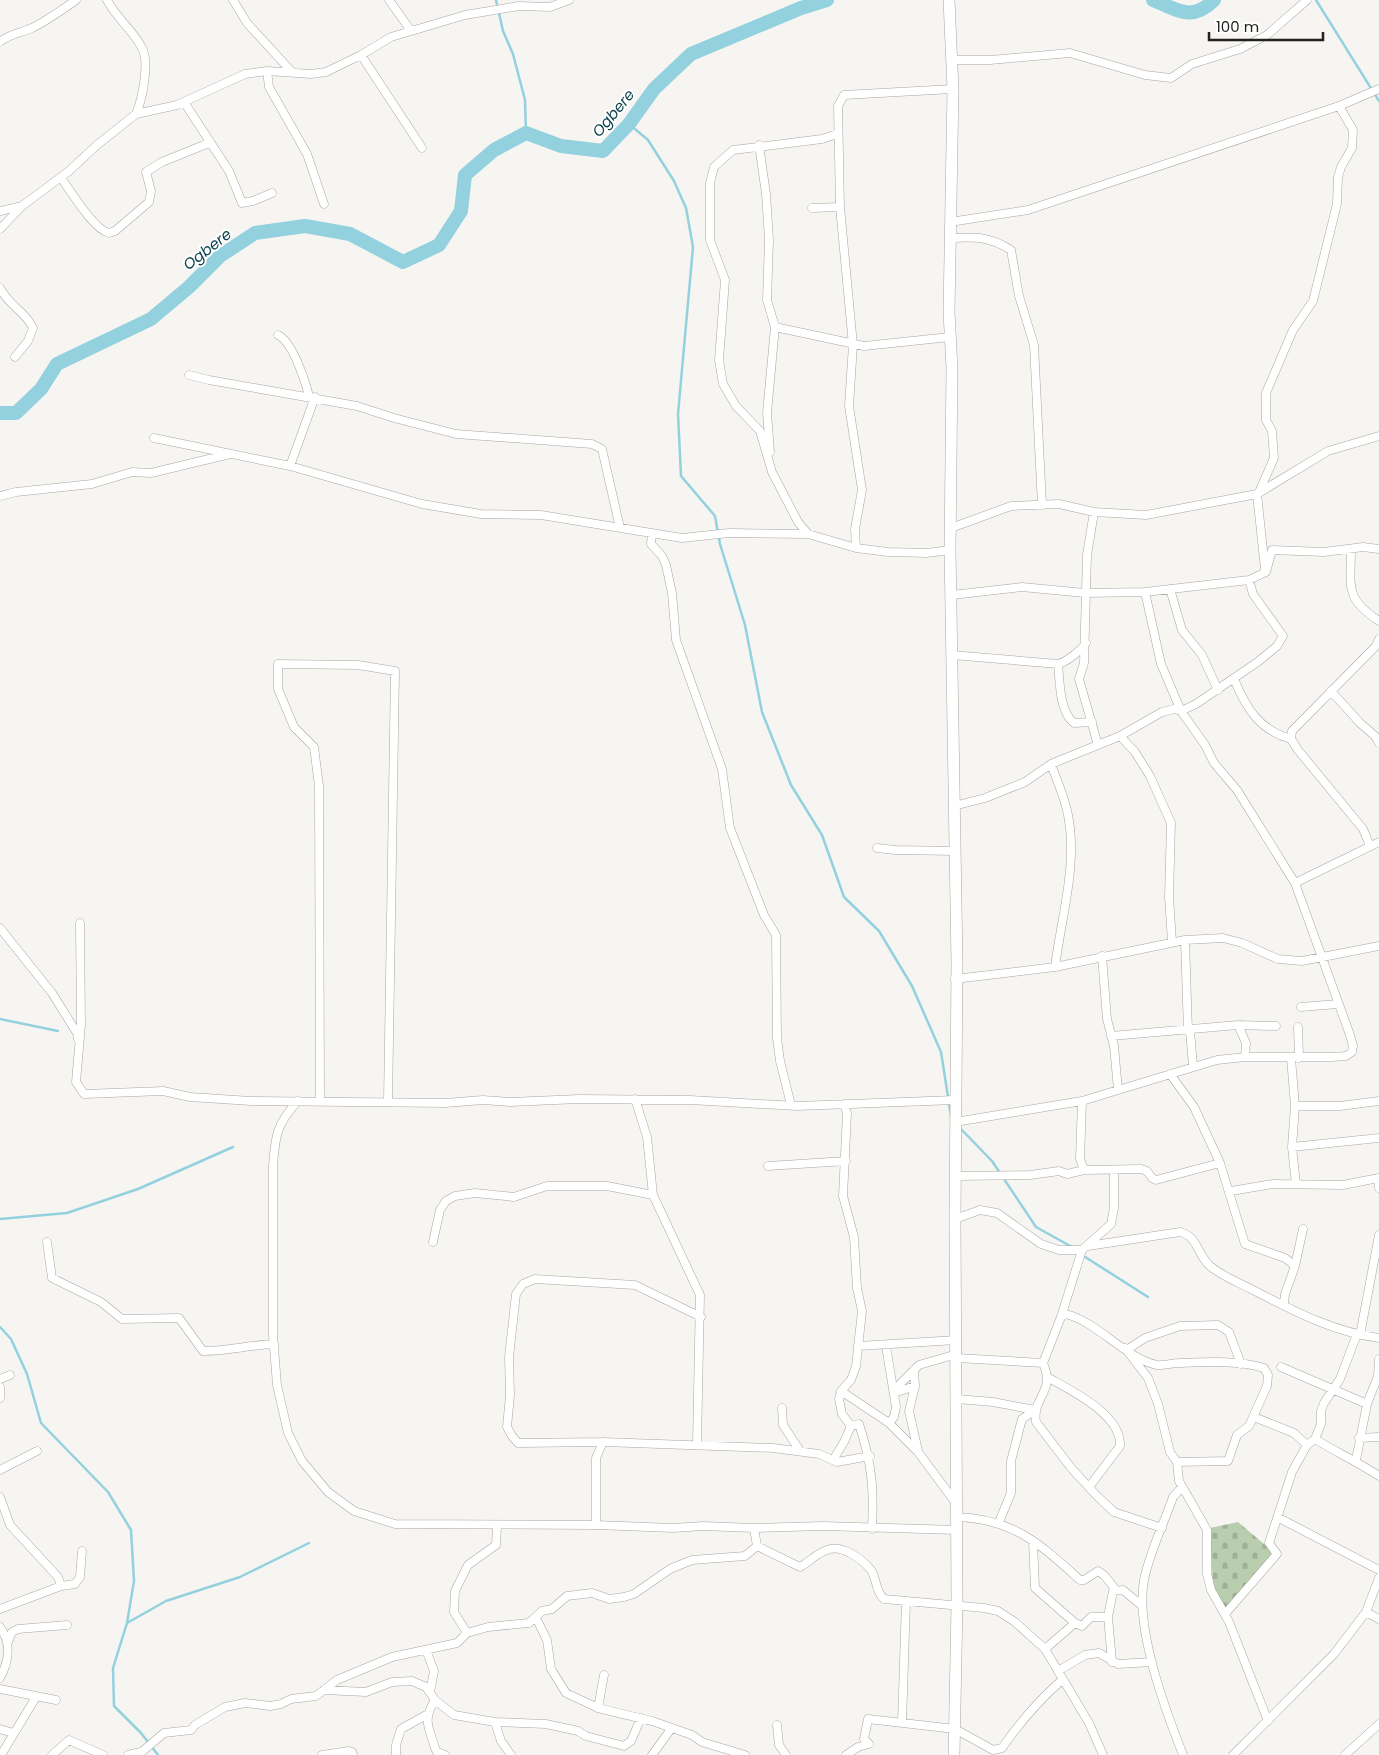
<svg xmlns="http://www.w3.org/2000/svg" width="1379" height="1755" font-family="Poppins,sans-serif">
<defs>
<pattern id="cemetery-stones" width="16" height="16" patternUnits="userSpaceOnUse" patternTransform="scale(1.25)"><rect width="16" height="16" fill="#b9cdaf"/><path d="M2 7V4a2 2 0 0 1 4 0v3zM10 15v-3a2 2 0 0 1 4 0v3z" fill="#9fb096"/></pattern>
</defs>
<rect width="100%" height="100%" fill="#f7f5f1"/>
<!-- cemetery -->
<path fill="url(#cemetery-stones)" d="M1238 1522 1276 1554 1225 1610 1213 1588 1210 1528Z"/>
<g fill="none" stroke-linecap="round" stroke-linejoin="round">
<!-- stream -->
<path stroke="#94d1df" stroke-width="2.5" d="M496 0 503 31 513 54 525 100 526 133
M1316 0 1379 101
M629 124 648 140 674 181 686 208 693 247 678 414 681 476 715 516 720 544 745 625 762 712 791 785 822 835 844 897 879 931 912 986 941 1052 951 1116
M0 1019 58 1031
M960 1128 992 1161 1036 1227 1072 1247
M0 1219 67 1213 138 1189 233 1147
M1082 1255 1148 1297
M0 1327 11 1339 27 1374 41 1423 108 1492 131 1530 134 1581 127 1623 113 1668 114 1706 141 1733 158 1755
M127 1623 166 1601 240 1577 309 1543"/>
<!-- river -->
<path stroke="#94d1df" stroke-width="14" d="M1153 0C1178 10 1192 22 1214 0
M0 413H16L41 389 57 364 151 319 189 287 220 256 255 233 305 226 350 234 403 262 439 245 461 211 465 175 494 150 526 133 561 146 603 151 629 124 654 89 691 54 801 8 827 0"/>
<defs>
<path id="street" d="M107 0C116 18 134 31 142 48 150 63 142 100 136 114
M233 0 247 23 291 71
M389 0 411 31
M0 42C9 34 21 33 32 28 48 20 62 10 76 0
M361 55 422 148
M951 60H990L1070 53 1145 75 1171 78 1192 64 1240 49 1267 35 1307 0
M267 71 269 87 307 154 324 204
M184 102 229 171 242 203 253 201 272 193
M759 145 766 194 769 240 767 300 775 327 864 346 950 337
M61 178C71 191 93 229 109 233L115 231 149 202 151 191 146 172 162 162 209 143
M840 207 853 345 849 406 862 490 855 529 856 548
M812 208 840 207 838 106 844 95 953 89
M0 211 22 206 69 171 97 145 136 114 177 105 245 74 267 71 311 74 326 72 361 55 391 37 465 15 519 6 550 7 569 0
M950 222 1028 210 1339 106 1379 89
M0 229 22 206
M950 238C975 237 989 236 1011 250L1019 296 1034 345 1042 505
M0 288C8 305 26 312 33 328L28 341 15 357
M278 335C293 342 305 381 309 396
M189 375 209 380 357 406 394 418 456 434 592 444 602 449 620 528
M154 438 290 466 422 504 481 514 541 515 682 538 729 533 808 534 856 548 888 552 927 553 950 550
M770 452 767 413 775 327
M290 466 315 397
M1260 490 1274 458 1272 431 1266 420V393L1293 330 1313 301 1337 204 1338 177 1341 167 1352 148 1353 130 1339 106
M1257 494 1265 569
M0 496 16 492 92 484 132 472 151 473 230 454
M1094 512 1087 555 1084 663 1079 679 1098 745
M951 528 1011 506 1059 504 1094 512 1146 515 1257 494 1328 451 1379 436
M652 533 651 544 662 556 666 565 672 593 676 640 722 769 730 828 764 915 776 935 777 1038 780 1061 791 1105
M808 534 798 522 772 472 760 431 736 406 723 384 719 360 725 280 710 240V183L714 167 733 150 822 139 837 134
M1351 549C1351 587 1344 598 1379 621
M1170 589 1182 630 1202 655 1218 690
M952 595 1022 587 1085 593 1145 592 1249 580 1266 572 1272 550 1324 552 1363 547 1379 549
M952 655 1058 664C1067 662 1081 650 1086 643
M1058 664C1060 682 1059 711 1074 723L1092 722
M1234 679C1246 708 1259 730 1291 739
M1331 691 1360 723 1375 736 1379 743
M1120 736 1135 752 1150 776 1171 823 1169 897 1172 942
M1051 764C1057 781 1065 798 1068 815 1078 865 1061 918 1055 967
M954 806 985 798 1025 782 1051 764 1120 736 1162 712 1174 709 1181 711 1196 704 1259 661 1277 646 1283 636 1253 594 1249 580
M1370 846 1363 829 1298 750 1291 739 1292 731 1376 646 1379 639
M877 848 895 850 956 851
M1295 883 1379 842
M80 923 81 1025 76 1082 84 1094 163 1091 190 1097 251 1101 445 1103 483 1100 510 1102 579 1099 690 1100 797 1106 955 1100
M0 928 52 993 77 1033 78 1039
M1185 940 1188 1031
M1102 956 1107 1019 1114 1046 1118 1090
M955 979 1055 967 1185 940 1223 938 1242 943 1278 959 1302 961 1379 946
M1301 1007 1338 1004
M1238 1025 1246 1043 1245 1057
M1298 1027 1299 1058
M1190 1031 1193 1066
M1111 1036 1238 1025 1276 1026
M1291 1058 1295 1106 1292 1147 1296 1184
M1170 1074 1194 1107 1220 1163 1245 1244 1285 1258 1295 1266
M635 1099 647 1137 653 1195 700 1295 697 1444
M298 1101C277 1123 275 1136 273 1166V1335L277 1385 288 1433 302 1461 328 1492 354 1511 395 1524 596 1525 673 1528 703 1526 754 1528 823 1526 957 1530
M320 1101 319 786 314 747 294 727 278 689V664L358 665 395 671 388 1102
M1082 1101 1080 1159 1084 1170
M844 1104 847 1113 843 1196 854 1237 857 1288 862 1311 856 1366 851 1380 841 1391 839 1399 842 1414 851 1426 859 1424C872 1464 874 1488 872 1529
M1295 1106H1340L1379 1101
M955 1122 1082 1101 1217 1060 1245 1057H1332L1346 1056 1352 1052 1353 1046 1350 1035 1295 883 1237 790 1214 763 1205 745 1181 711 1161 664 1145 592
M1292 1147 1379 1138
M768 1166 846 1161
M1114 1170V1208L1111 1224 1082 1250 1061 1317 1043 1363C1056 1393 1032 1396 1036 1422L1072 1469 1097 1496 1114 1512 1162 1528
M955 1176 1030 1175 1059 1171 1067 1174 1084 1170 1141 1169 1147 1171 1152 1178 1156 1180 1220 1163
M1378 1178 1379 1188
M1231 1191 1273 1184 1343 1185 1379 1178
M955 1219 980 1210 997 1213 1041 1244 1059 1250H1082
M47 1242 52 1278 101 1302 122 1319 179 1318 203 1351C227 1351 250 1345 274 1344
M433 1242 440 1210 446 1201 455 1196 475 1193 514 1197 547 1186H607L653 1195
M1088 1246 1180 1232C1200 1237 1196 1257 1214 1269 1225 1277 1239 1283 1251 1289 1292 1310 1333 1332 1379 1338
M1284 1305 1285 1294 1295 1266 1303 1229
M1061 1317 1066 1314C1099 1323 1125 1358 1157 1365 1163 1366 1172 1363 1179 1363 1206 1362 1239 1360 1264 1368L1268 1375 1267 1386 1249 1426 1237 1435 1228 1461 1177 1462
M1360 1335 1379 1235
M858 1346 957 1340
M886 1346 896 1407 894 1417 889 1423
M1125 1348 1148 1378 1158 1404 1170 1452 1177 1462 1179 1481 1207 1530V1574L1211 1590 1229 1622 1268 1721
M1128 1349 1145 1338 1180 1326 1218 1325 1229 1332 1241 1364
M957 1358 1043 1363
M1281 1367 1367 1404
M914 1370 915 1386 909 1411 918 1451
M1049 1378C1072 1391 1122 1415 1120 1446L1089 1487
M0 1379 10 1375
M0 1387V1398
M894 1390 919 1365 957 1354
M841 1391 889 1423 918 1452 956 1503
M894 1393 915 1386
M957 1399 993 1402 1035 1410
M782 1408 783 1425 800 1451
M1254 1417 1294 1433 1307 1445 1315 1439C1336 1452 1358 1462 1379 1476
M1359 1438 1379 1437
M1315 1439 1321 1424V1411L1324 1403 1340 1379 1357 1334
M603 1442 518 1443 512 1436 507 1427 510 1395 509 1357 516 1294 523 1284 535 1279 635 1285 701 1317
M833 1460 844 1442 851 1426
M1356 1460 1367 1404 1378 1376 1379 1359
M0 1470 37 1451
M1182 1487 1173 1497C1164 1523 1149 1554 1144 1580 1135 1629 1165 1709 1183 1755
M0 1497 10 1525 58 1577 61 1586
M957 1517C1014 1519 1040 1544 1080 1580H1084L1098 1571 1104 1575 1116 1590
M1279 1518 1379 1570
M999 1522 1011 1493V1461L1022 1419 1035 1410
M596 1525V1458L603 1442 773 1448 819 1454 837 1462 870 1456
M754 1528 757 1546 800 1567C809 1562 817 1553 827 1550 842 1544 862 1559 871 1570 877 1579 875 1591 884 1599L984 1608 998 1611 1015 1622 1045 1649 1089 1723 1103 1755
M1033 1541 1035 1588 1075 1623
M0 1609 61 1586 75 1584 80 1577 82 1551
M1366 1612 1379 1619
M1225 1614 1277 1554 1269 1543 1292 1472 1307 1445
M536 1618 547 1640 551 1669 566 1693 598 1708 652 1721 692 1735 702 1742 745 1755
M0 1627C12 1644 9 1661 0 1678
M467 1633 454 1612 455 1591 468 1565 496 1545 497 1526
M8 1642 12 1632 18 1629 67 1625
M1045 1649 1075 1623 1082 1626 1091 1617H1108
M426 1650 434 1671 430 1692
M1112 1662 1108 1617 1113 1591 1123 1590 1141 1605
M1058 1671 1085 1655 1099 1653 1118 1664 1152 1662
M0 1689 56 1700
M324 1690 366 1692 392 1682 412 1681 426 1687 435 1700 454 1715 495 1722 501 1741 511 1755
M435 1700C422 1721 429 1727 435 1748L437 1752 445 1755
M598 1708 604 1675
M495 1722 546 1724 578 1731 586 1736 624 1746 631 1741 641 1718
M902 1723 906 1601
M777 1725 779 1745 786 1755
M0 1729 13 1733
M1 1755 36 1697
M52 1755 69 1740 103 1755
M128 1755 141 1752
M138 1755 164 1733 191 1730 195 1725 225 1707 245 1703 270 1706 281 1704 291 1699 316 1696 337 1680 392 1657 457 1643 467 1633 488 1627 529 1623 542 1611 552 1609 567 1596 592 1593 609 1599 624 1597 634 1594 670 1569 692 1560 745 1556 757 1546
M322 1755 349 1751 352 1752 353 1755
M396 1755V1745L401 1729 428 1714
M652 1755 671 1729
M846 1755 858 1747 869 1744 864 1739 868 1719 955 1729 993 1750 1002 1748C1020 1722 1038 1701 1062 1680
M1233 1755 1334 1654 1366 1612 1379 1578
M1345 1755 1379 1724"/>
<path id="secondary" d="M949 0 953 89 949 312 952 368 950 550 957 963 955 1219 957 1605 954 1755"/>
</defs>
<!-- street casing -->
<use href="#street" stroke="#a9a6a3" stroke-width="9"/>
<!-- secondary casing -->
<use href="#secondary" stroke="#a9a6a3" stroke-width="12"/>
<!-- street -->
<use href="#street" stroke="#fff" stroke-width="8"/>
<!-- secondary -->
<use href="#secondary" stroke="#fff" stroke-width="11"/>
</g>
<g text-anchor="middle" dominant-baseline="central" stroke-width="4" stroke-linejoin="round" paint-order="stroke">
<!-- water labels -->
<g font-size="15" font-style="italic" fill="#0e444f" stroke="#fff">
<text transform="translate(613 113) rotate(-50)">Ogbere</text>
<text transform="translate(207 249) rotate(-38)">Ogbere</text>
</g>
</g>
<!-- scale -->
<path d="M1209 32v8h114v-8" fill="none" stroke="#22211f" stroke-width="2.5"/>
<text x="1216" y="32" font-size="15" fill="#22211f" stroke="#ffffff" stroke-width="4" paint-order="stroke">100 m</text>
</svg>
